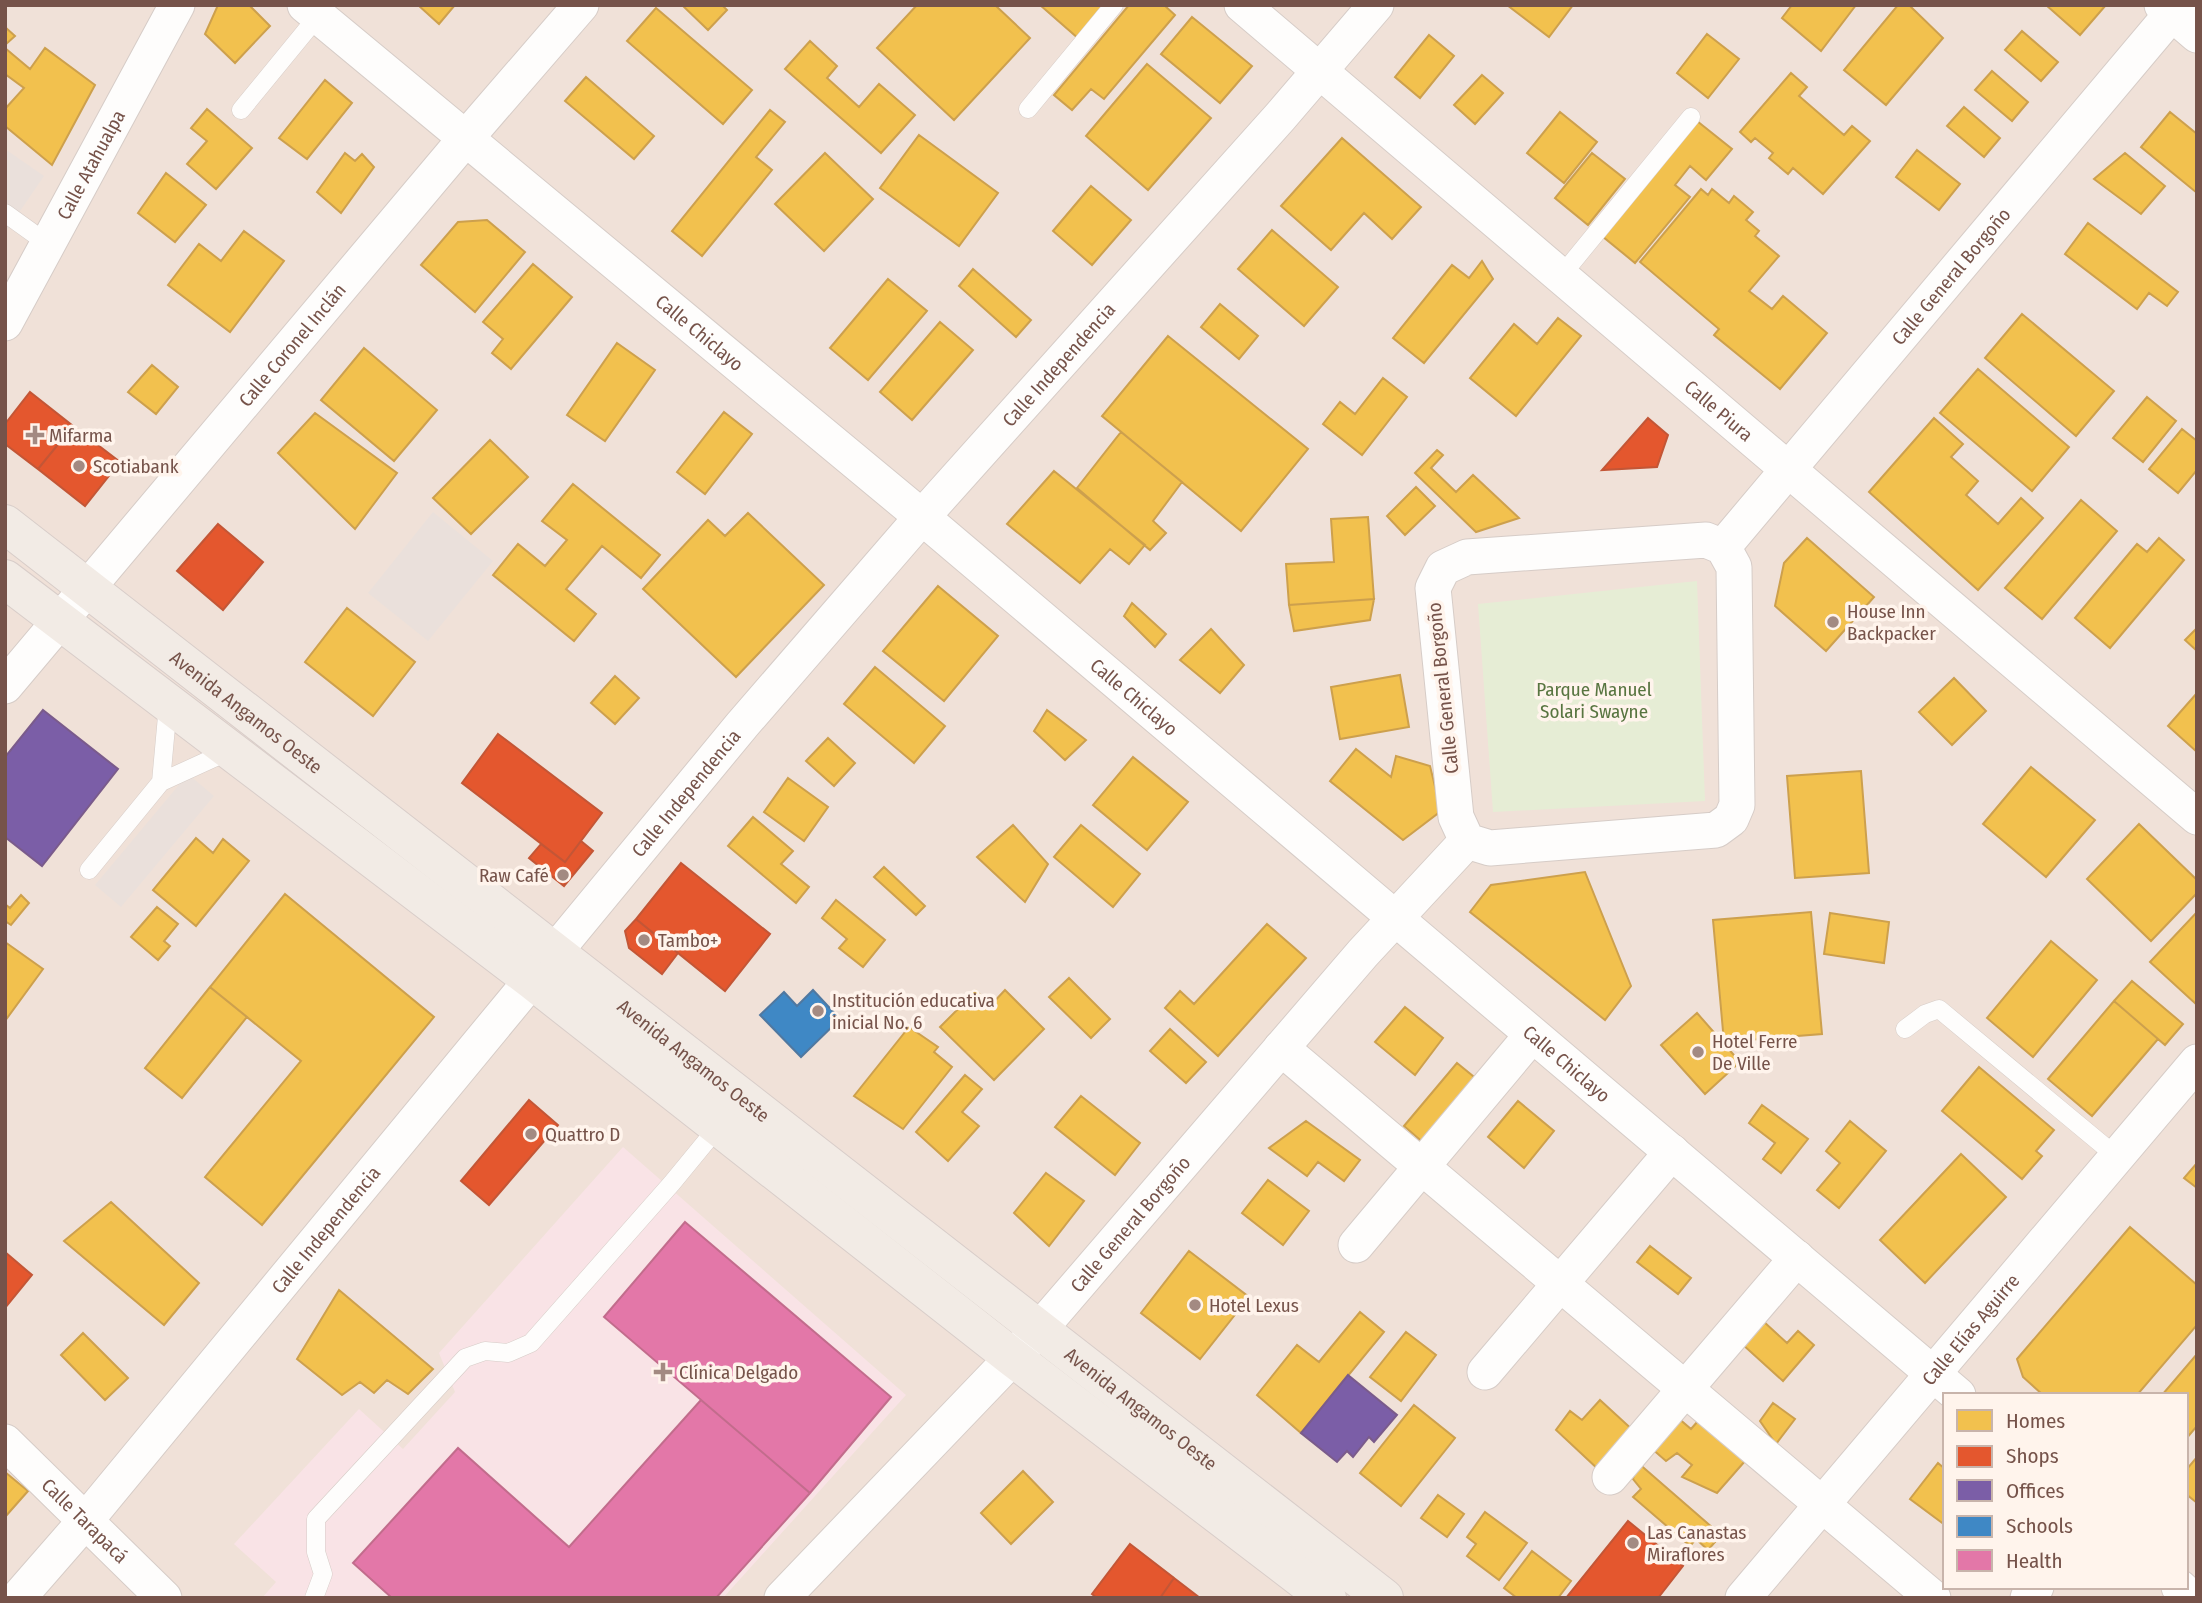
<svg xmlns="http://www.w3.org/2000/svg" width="2202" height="1603" font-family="'Fira Sans Condensed',sans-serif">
<rect width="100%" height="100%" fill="#f7f0ea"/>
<!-- residential -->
<path fill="#f0e1d8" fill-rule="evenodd" d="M5 5H2197V1598H5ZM1945 1395H2186V1587H1945Z"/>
<!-- industrial -->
<path fill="#eae0db" d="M5 149 44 176 5 233Z
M433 512 493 561 428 641 368 593Z
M188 774 214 796 121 907 95 885Z"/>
<!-- medical -->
<path fill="#f9e3e6" d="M623 1147 906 1395 723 1598H262L276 1582 234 1544 359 1409 403 1449 455 1392 439 1353Z"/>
<!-- green -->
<path fill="#e6edd5" d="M1697 581 1705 801 1493 812 1478 604Z"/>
<!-- homes -->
<path fill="#f2c14e" stroke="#cda04d" stroke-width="2" d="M218 5H249L270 26 235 63 205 34Z
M418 5H455L439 24Z
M682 5H722L727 10 708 30Z
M917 5H995L1030 38 954 120 877 48Z
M1040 5H1108L1079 39Z
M1129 5H1164L1175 15 1104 99 1091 89 1072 110 1054 95Z
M1507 5H1573L1549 37Z
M1792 5H1856L1821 51 1782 18Z
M1898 5H1909L1943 38 1886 105 1844 70Z
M2046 5H2106L2080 35Z
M656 8 752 90 723 124 627 41Z
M1192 17 1252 66 1220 103 1161 54Z
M5 27 15 36 5 45Z
M2022 31 2058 62 2041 81 2005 50Z
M1707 34 1739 59 1708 98 1677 73Z
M1429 35 1454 56 1420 98 1395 77Z
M810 41 837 66 827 78 859 107 879 84 915 115 881 153 785 69Z
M5 48 30 69 45 48 95 85 52 165 5 126V109L24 88 5 74Z
M1147 64 1211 118 1148 190 1086 136Z
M1992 71 2028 102 2012 121 1975 90Z
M1791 73 1807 87 1799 96 1844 135 1852 126 1870 141 1823 194 1793 168 1788 174 1769 158 1773 153 1755 138 1751 142 1740 132Z
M1482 75 1503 93 1475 124 1454 105Z
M586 77 654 136 634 159 565 101Z
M325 80 352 103 307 159 279 138Z
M1964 107 2000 138 1984 157 1947 126Z
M207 109 252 148 216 189 187 164 207 141 191 128Z
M770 110 785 122 756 157 772 170 702 256 672 231Z
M1560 112 1597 142 1564 183 1527 153Z
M2170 112 2197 134V193L2141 147Z
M1697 121 1732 149 1706 180 1690 166 1675 185 1690 197 1635 263 1602 236Z
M919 135 998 193 959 246 880 188Z
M1342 138 1421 207 1392 239 1364 213 1331 250 1281 206Z
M1917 150 1960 184 1939 210 1896 177Z
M345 153 355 161 362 154 374 167 341 213 317 192Z
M825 153 873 199 824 251 775 204Z
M1592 153 1625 179 1588 225 1555 198Z
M2125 153 2165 186 2141 214 2094 179Z
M166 173 206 205 175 242 138 213Z
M1091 186 1131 220 1092 265 1053 231Z
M1701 189 1708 195 1712 189 1729 203 1734 196 1753 212 1746 220 1759 231 1755 236 1779 256 1749 291 1772 309 1783 296 1827 333 1780 389 1714 335 1719 329 1640 262Z
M487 220 525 252 475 312 421 265 458 222Z
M2088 223 2178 292 2167 306 2149 293 2137 309 2065 254Z
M1272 230 1338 287 1304 326 1238 269Z
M244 231 284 261 230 332 168 285 199 244 221 261Z
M1482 261 1493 279 1424 363 1393 338 1452 265 1469 278Z
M533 264 572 297 511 369 492 353 503 339 483 322Z
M973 269 1031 320 1016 337 959 286Z
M888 279 927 311 868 380 830 348Z
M1220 304 1258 336 1239 359 1201 327Z
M2022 314 2114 391 2076 436 1985 358Z
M1558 318 1581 336 1516 416 1470 378 1514 324 1537 344Z
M940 322 973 350 912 420 880 392Z
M1168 336 1308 449 1241 531 1102 416Z
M617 343 655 370 605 441 567 415Z
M364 348 437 410 394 461 321 400Z
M152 365 178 387 156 414 128 392Z
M1978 369 2069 447 2032 491 1940 413Z
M1383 378 1407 397 1362 455 1323 424 1340 402 1355 414Z
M2147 397 2176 421 2143 462 2113 438Z
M724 412 752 434 705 494 677 472Z
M315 413 397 473 355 529 278 453Z
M1934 418 1963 444 1951 457 1978 481 1966 495 1998 524 2021 498 2043 518 1978 590 1869 492Z
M2182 429 2197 441V470L2178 493 2149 469Z
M1121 432 1182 482 1153 521 1166 533 1150 550 1077 488Z
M490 440 528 477 471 534 433 498Z
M1437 450 1443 455 1431 468 1456 492 1473 475 1519 518 1476 532 1415 473Z
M1054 471 1145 545 1129 564 1110 549 1080 583 1007 524Z
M573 484 660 555 641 578 602 546 566 589 596 614 574 641 493 575 518 544 545 566 567 540 542 521Z
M1416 487 1435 506 1405 535 1387 516Z
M2081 500 2117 531 2042 619 2005 588Z
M748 513 824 585 736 677 643 589 708 520 725 536Z
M1368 517 1374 599 1289 605 1286 564 1334 562 1331 519Z
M1807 538 1874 597 1826 651 1775 606 1784 563Z
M2159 538 2184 560 2110 648 2075 618 2137 544 2147 552Z
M938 586 998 636 944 701 883 651Z
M1374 599 1370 620 1294 631 1289 605Z
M1132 603 1166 634 1155 647 1124 616Z
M347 608 415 662 373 716 305 662Z
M2197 628V651L2185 640Z
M1211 629 1244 665 1220 693 1180 660Z
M875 667 945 726 914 763 844 704Z
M1400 675 1409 727 1340 739 1331 687Z
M615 676 639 698 615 724 591 703Z
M1954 678 1986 711 1952 745 1919 712Z
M2197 693V752L2168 726Z
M1047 710 1086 740 1065 760 1034 731Z
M828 738 855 763 834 786 806 761Z
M1356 749 1391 777 1396 756 1430 766 1441 811 1403 840 1330 781Z
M1133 757 1188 802 1147 850 1093 805Z
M2031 767 2095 820 2046 877 1983 824Z
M1861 771 1869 873 1795 878 1787 776Z
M788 778 828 807 804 841 764 812Z
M753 817 793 851 781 864 809 887 796 903 728 846Z
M2139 824 2197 880V893L2151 941 2087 879Z
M1013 825 1048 864 1025 902 977 857Z
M1081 825 1140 874 1113 907 1054 857Z
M196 838 213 853 223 839 249 861 196 926 153 890Z
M884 867 925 906 916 915 874 877Z
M1585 872 1631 986 1605 1020 1470 912 1491 885Z
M285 894 434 1017 262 1225 205 1177 301 1061 210 987Z
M21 895 29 903 11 925 5 921V904L10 908Z
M836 900 885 940 863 967 839 948 847 939 822 918Z
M157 907 178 924 164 941 170 946 158 960 131 937Z
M1811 912 1822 1034 1724 1042 1713 920Z
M2197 912V1005L2150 962Z
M1830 913 1889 922 1884 963 1824 954Z
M1267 924 1306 958 1218 1056 1165 1008 1180 991 1194 1004Z
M2051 941 2097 980 2033 1057 1987 1018Z
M5 942 43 969 5 1021Z
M1069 978 1110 1019 1091 1038 1049 997Z
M2132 981 2183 1024 2165 1045 2114 1001Z
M210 987 247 1017 182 1098 145 1068Z
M1005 990 1044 1029 994 1080 940 1027 976 991 991 1005Z
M2114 1001 2158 1039 2092 1116 2048 1079Z
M1405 1007 1443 1038 1415 1075 1375 1042Z
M1697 1013 1740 1062 1705 1094 1661 1045Z
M909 1027 938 1047 934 1052 952 1067 903 1129 854 1096Z
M1170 1029 1206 1062 1186 1083 1150 1051Z
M1457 1063 1479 1081 1426 1145 1404 1126Z
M1979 1067 2054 1130 2036 1151 2042 1156 2022 1179 1942 1111Z
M965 1075 982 1089 962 1112 979 1126 948 1161 916 1132Z
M1081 1096 1140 1143 1115 1175 1055 1127Z
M1518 1101 1554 1131 1524 1168 1488 1137Z
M1762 1105 1808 1139 1781 1173 1763 1159 1775 1143 1749 1123Z
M1306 1121 1360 1160 1344 1181 1318 1162 1307 1176 1269 1148Z
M1850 1121 1886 1151 1839 1208 1817 1190 1840 1163 1826 1151Z
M1961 1154 2006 1197 1925 1283 1880 1240Z
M2197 1163V1188L2184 1178Z
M1046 1173 1084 1201 1049 1246 1014 1213Z
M1268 1180 1309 1211 1283 1245 1242 1213Z
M111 1202 199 1283 164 1325 64 1241Z
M2130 1227 2197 1285V1325L2137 1395H2043L2023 1377 2017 1359Z
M1650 1246 1691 1278 1678 1294 1637 1262Z
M1189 1251 1249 1297 1200 1359 1141 1313Z
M339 1290 433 1369 408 1394 387 1380 374 1393 360 1382 342 1395 297 1359Z
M1360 1312 1384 1332 1301 1433 1257 1395 1297 1345 1319 1362Z
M1763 1321 1787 1343 1798 1331 1814 1345 1783 1381 1742 1344Z
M1406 1332 1436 1355 1401 1401 1370 1377Z
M83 1333 128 1378 105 1400 61 1355Z
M2197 1354V1426L2186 1439V1395H2162Z
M1600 1400 1636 1433 1599 1470 1556 1430 1570 1411 1582 1420Z
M1773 1403 1795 1419 1776 1444 1760 1421Z
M1414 1405 1455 1438 1401 1506 1360 1473Z
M1677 1417 1691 1429 1698 1421 1745 1461 1717 1493 1682 1477 1692 1465 1677 1453 1666 1461 1651 1448Z
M2197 1457V1503L2186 1494V1470Z
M1637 1462 1721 1535 1708 1550 1696 1539 1690 1546 1633 1497 1641 1489 1633 1479Z
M1938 1463 1945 1469V1525L1910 1499Z
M1023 1471 1053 1502 1011 1544 981 1513Z
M5 1472 28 1491 5 1517Z
M1438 1495 1464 1514 1447 1537 1421 1518Z
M1485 1512 1527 1543 1499 1580 1467 1556 1476 1544 1467 1537Z
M1532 1551 1571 1581 1558 1598H1517L1504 1588Z"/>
<!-- shops -->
<path fill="#e4572e" stroke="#c35636" stroke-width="2" d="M30 392 73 426 38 469 5 444V424Z
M1648 418 1668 435 1657 467 1602 470Z
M73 426 120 462 85 506 38 469Z
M218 524 263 562 223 610 177 571Z
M498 734 602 813 565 862 462 783Z
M581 841 593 851 564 886 529 858 541 844 565 862Z
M681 863 770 934 725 991 636 919Z
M636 919 678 953 662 974 629 948 625 931Z
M529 1100 558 1125 489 1205 461 1181Z
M5 1252 32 1275 5 1308Z
M1628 1521 1683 1566 1658 1598H1566Z
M1130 1544 1174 1578 1160 1598H1097L1092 1594Z
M1174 1578 1200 1598H1160Z"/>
<!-- offices -->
<path fill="#7b5ea7" stroke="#7a5b8b" stroke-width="2" d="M43 710 118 769 42 866 5 837V757Z
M1348 1375 1397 1415 1374 1442 1369 1437 1353 1457 1347 1451 1337 1462 1301 1433Z"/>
<!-- schools -->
<path fill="#3f88c5" stroke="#5078a0" stroke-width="2" d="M813 990 840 1019 801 1057 760 1015 784 992 797 1006Z"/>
<!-- health -->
<path fill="#e377a8" stroke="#c26c8c" stroke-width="2" d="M685 1222 891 1397 810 1493 604 1317Z
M701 1400 810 1493 716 1598H392L353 1563 458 1448 569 1547Z"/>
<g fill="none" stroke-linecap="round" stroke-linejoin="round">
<defs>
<path id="lane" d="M1028 109 1114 5
M241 110 318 16
M5 213 48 244
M1561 276 1691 117
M161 782 168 705
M89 870 161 782 229 751
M1905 1029 1925 1014 1939 1009 2116 1156
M314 1598 323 1574 316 1552V1519L465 1358 485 1351 508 1353 531 1343 672 1183 718 1127"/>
<g id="street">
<path id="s1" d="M305 5 922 517 1958 1395"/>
<path id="s2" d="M1242 5 2197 817"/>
<path d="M2162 5 2197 35"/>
<path id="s3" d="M5 323 177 5"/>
<path d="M1706 540 1723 547 1734 567 1737 805 1731 819 1716 830 1490 848 1467 841 1456 817 1433 588 1443 568 1467 557Z"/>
<path id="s4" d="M1723 547 2179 5"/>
<path id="s5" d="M5 686 466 138 581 5"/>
<path d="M1281 1048 1933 1598"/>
<path d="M1356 1245 1532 1035"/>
<path d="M1485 1372 1672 1152"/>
<path id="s6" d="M5 1442 164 1598"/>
<path d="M1610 1477 1797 1258"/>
<path d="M2179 1587 2191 1598"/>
<path id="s7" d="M18 1598 86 1520 742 725 922 517 1280 117 1376 5"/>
<path id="s8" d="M782 1598 1038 1331 1363 953 1467 841"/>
<path id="s9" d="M1743 1598 2197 1062"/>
<path d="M2028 1598 2036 1587"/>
</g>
<g id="primary">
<path id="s10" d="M5 524 1384 1598"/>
<path d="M5 579 532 980 1012 1357 1327 1598"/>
</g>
</defs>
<!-- lane casing -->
<use href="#lane" stroke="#d6ccc7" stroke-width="19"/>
<!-- street casing -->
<use href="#street" stroke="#d6ccc7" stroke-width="37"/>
<!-- primary casing -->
<use href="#primary" stroke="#d8cdc9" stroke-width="40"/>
<!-- lane -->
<use href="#lane" stroke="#fefdfc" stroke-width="18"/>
<!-- street -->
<use href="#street" stroke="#fefdfc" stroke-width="35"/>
<!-- primary -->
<use href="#primary" stroke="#f2ebe5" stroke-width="38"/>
</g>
<!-- markers -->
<g fill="#a38a82" stroke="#fff4ec" stroke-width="2.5">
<path d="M31.5 424.5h7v7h7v7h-7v7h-7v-7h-7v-7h7z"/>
<circle cx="79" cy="466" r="7"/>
<circle cx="1833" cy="622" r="7"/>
<circle cx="563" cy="875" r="7"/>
<circle cx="644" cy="940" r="7"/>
<circle cx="818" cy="1011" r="7"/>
<circle cx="1698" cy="1052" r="7"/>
<circle cx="531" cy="1134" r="7"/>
<circle cx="1195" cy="1305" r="7"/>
<path d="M659.5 1361.5h7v7h7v7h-7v7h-7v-7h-7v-7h7z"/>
<circle cx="1633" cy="1543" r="7"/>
</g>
<g text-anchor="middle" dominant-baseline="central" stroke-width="7" stroke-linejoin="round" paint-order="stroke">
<!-- street labels -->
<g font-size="19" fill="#76534a" stroke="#fff4ec">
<text stroke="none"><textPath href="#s3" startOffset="180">Calle Atahualpa</textPath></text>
<text stroke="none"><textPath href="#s4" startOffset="354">Calle General Borgoño</textPath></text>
<text stroke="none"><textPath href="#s1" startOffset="513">Calle Chiclayo</textPath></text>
<text stroke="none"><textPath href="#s5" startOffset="446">Calle Coronel Inclán</textPath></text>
<text stroke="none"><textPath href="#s7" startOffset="1614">Calle Independencia</textPath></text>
<text stroke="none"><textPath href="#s2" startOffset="626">Calle Piura</textPath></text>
<text transform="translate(1443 688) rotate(-96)">Calle General Borgoño</text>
<text stroke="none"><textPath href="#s1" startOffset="1080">Calle Chiclayo</textPath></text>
<text stroke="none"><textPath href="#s10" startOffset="306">Avenida Angamos Oeste</textPath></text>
<text stroke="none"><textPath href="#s7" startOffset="1046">Calle Independencia</textPath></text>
<text stroke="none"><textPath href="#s10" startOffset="873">Avenida Angamos Oeste</textPath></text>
<text stroke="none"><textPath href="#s1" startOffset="1647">Calle Chiclayo</textPath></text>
<text stroke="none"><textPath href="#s8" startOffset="511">Calle General Borgoño</textPath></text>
<text stroke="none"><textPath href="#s7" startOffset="480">Calle Independencia</textPath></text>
<text stroke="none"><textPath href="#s9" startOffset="352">Calle Elías Aguirre</textPath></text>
<text stroke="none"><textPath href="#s10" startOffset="1440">Avenida Angamos Oeste</textPath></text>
<text stroke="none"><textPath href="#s6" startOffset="112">Calle Tarapacá</textPath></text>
</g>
<!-- poi labels -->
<g font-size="19" fill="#76534a" stroke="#fff4ec" text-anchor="start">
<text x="49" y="435">Mifarma</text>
<text x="93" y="466">Scotiabank</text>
<text x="1847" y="611">House Inn<tspan x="1847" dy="22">Backpacker</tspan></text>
<text x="549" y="875" text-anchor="end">Raw Café</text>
<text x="658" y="940">Tambo+</text>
<text x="832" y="1000">Institución educativa<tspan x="832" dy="22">inicial No. 6</tspan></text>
<text x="1712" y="1041">Hotel Ferre<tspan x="1712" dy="22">De Ville</tspan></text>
<text x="545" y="1134">Quattro D</text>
<text x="1209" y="1305">Hotel Lexus</text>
<text x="679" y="1372">Clínica Delgado</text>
<text x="1647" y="1532">Las Canastas<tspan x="1647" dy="22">Miraflores</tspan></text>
</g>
<!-- park labels -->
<g font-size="19" fill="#587540" stroke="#fff4ec">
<text x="1594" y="689">Parque Manuel<tspan x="1594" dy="22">Solari Swayne</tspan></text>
</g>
</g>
<!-- border -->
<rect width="2202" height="1603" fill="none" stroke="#76534a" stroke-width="14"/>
<!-- legend -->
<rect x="1943" y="1393" width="245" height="196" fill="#fff4ec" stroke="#c8b4ab" stroke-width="2"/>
<rect x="1957" y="1410" width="35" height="21" fill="#f2c14e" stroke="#c8b4ab" stroke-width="2"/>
<text x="2006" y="1428" font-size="21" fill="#76534a">Homes</text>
<rect x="1957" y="1446" width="35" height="21" fill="#e4572e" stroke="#c8b4ab" stroke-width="2"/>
<text x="2006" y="1463" font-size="21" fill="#76534a">Shops</text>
<rect x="1957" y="1480" width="35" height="21" fill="#7b5ea7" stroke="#c8b4ab" stroke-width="2"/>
<text x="2006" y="1498" font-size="21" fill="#76534a">Offices</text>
<rect x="1957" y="1516" width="35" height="21" fill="#3f88c5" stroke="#c8b4ab" stroke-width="2"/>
<text x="2006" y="1533" font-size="21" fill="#76534a">Schools</text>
<rect x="1957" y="1550" width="35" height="21" fill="#e377a8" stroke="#c8b4ab" stroke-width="2"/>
<text x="2006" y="1568" font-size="21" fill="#76534a">Health</text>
</svg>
